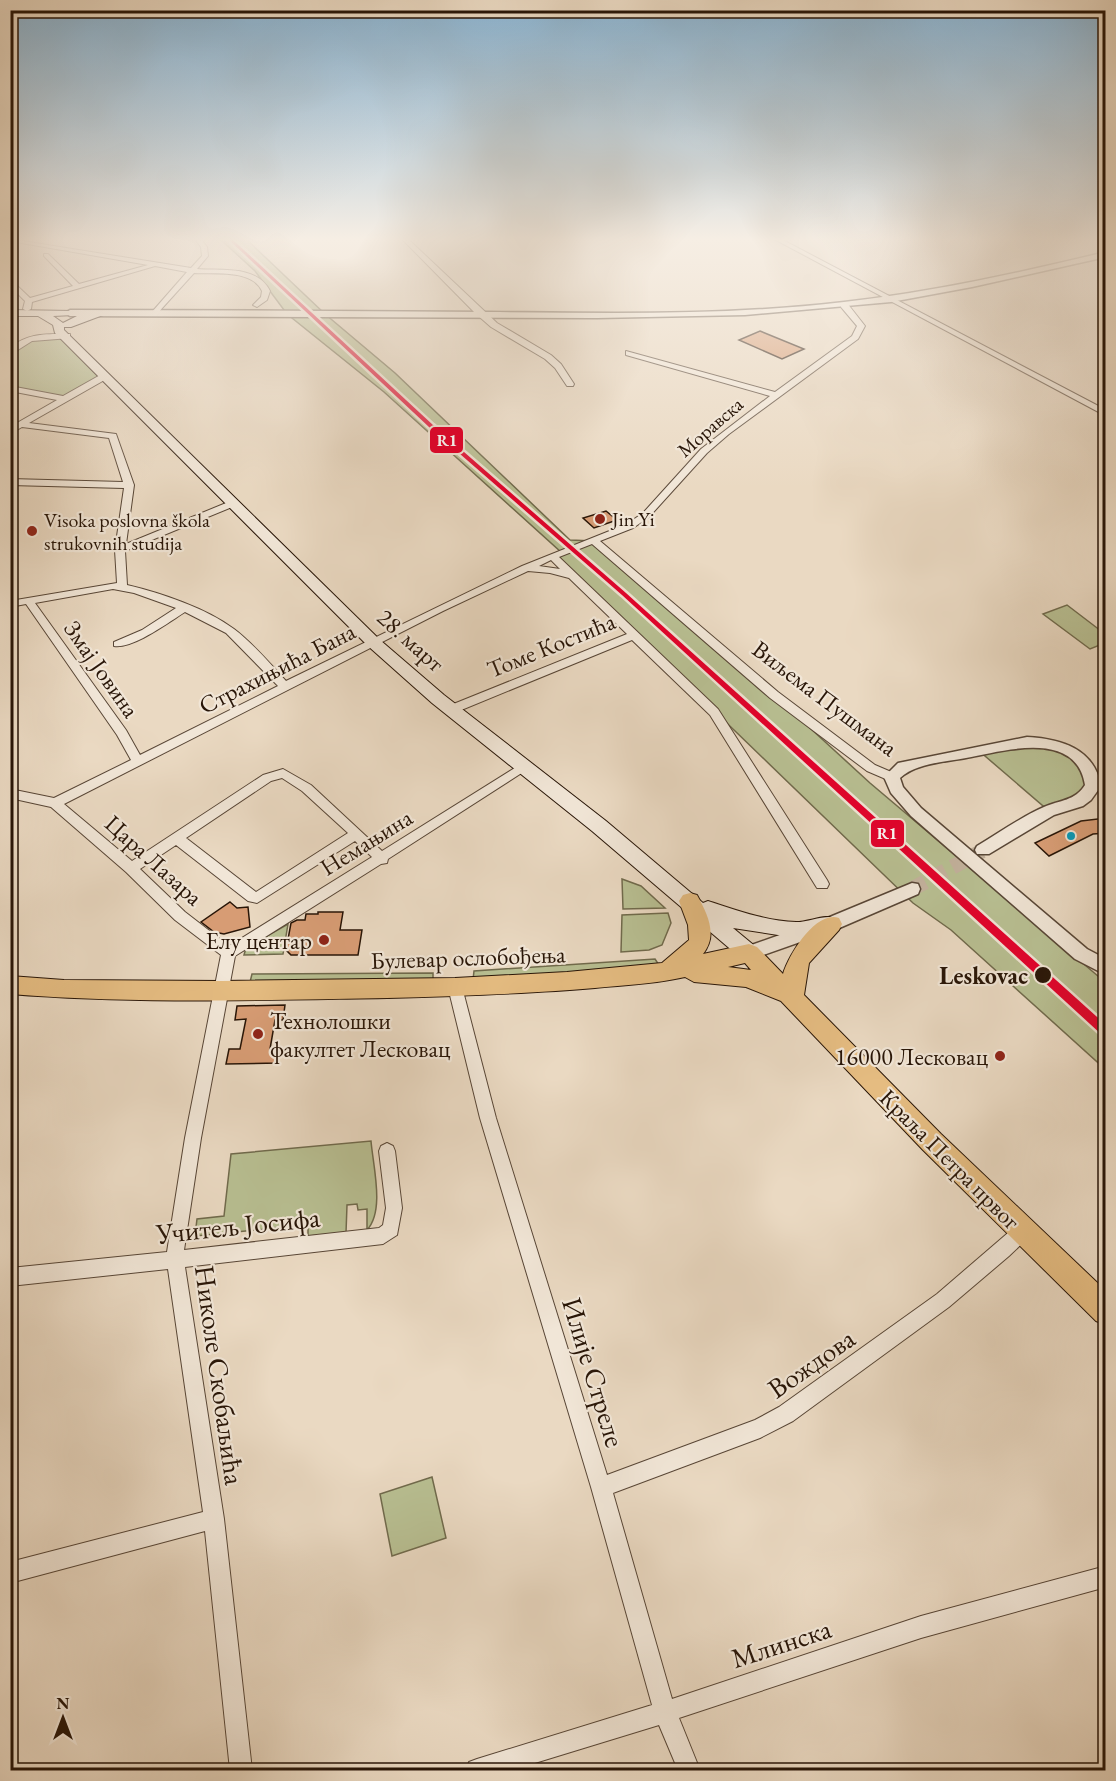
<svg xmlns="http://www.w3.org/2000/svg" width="1116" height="1781" font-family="'EB Garamond',serif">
<rect width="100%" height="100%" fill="#ead9c2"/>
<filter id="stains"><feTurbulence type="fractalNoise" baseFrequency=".00333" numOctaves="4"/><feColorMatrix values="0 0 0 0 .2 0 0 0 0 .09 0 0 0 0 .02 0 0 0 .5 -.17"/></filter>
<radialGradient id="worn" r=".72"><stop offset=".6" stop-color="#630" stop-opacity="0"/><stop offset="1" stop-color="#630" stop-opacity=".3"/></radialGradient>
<!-- green -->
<path fill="#b8bf92" stroke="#706a4c" stroke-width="1.5" d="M220 239H246L325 314 395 373 570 540 594 541 774 695 870 783 1105 982V1069L951 930 913 903 554 556 562 553 384 392 287 314 255 271Z
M67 336 105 376 65 399 11 388V353L23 341Z
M1067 605 1105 634V643L1090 649 1043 614Z
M1027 742 1081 758 1093 786 1049 811 978 750Z
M622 879 641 886 665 908 623 909Z
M668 913 671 923 662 945 649 950 621 952 622 915Z
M288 924 283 954 244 955 246 948Z
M655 959 659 965 473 980 474 971Z
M433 973V981L250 982 252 974Z
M371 1141C373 1166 385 1211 367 1230V1209L358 1210 357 1204 347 1205 346 1233 308 1236V1225L195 1236 197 1219 224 1216 231 1154Z
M432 1477 446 1538 392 1556 380 1494Z"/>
<!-- building -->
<path fill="#d79c74" stroke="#281507" stroke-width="1.5" d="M760 331 804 349 782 359 739 340Z
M606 511 617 520 594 528 583 518Z
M1106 818V833L1093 834 1049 856 1035 843 1081 821Z
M230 902 237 908 248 907 250 927 224 934 214 932 201 922Z
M318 912H343L340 930H362L358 955H291L286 950 291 923 297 920H305L306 914H318Z
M285 1005 283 1020H275L270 1049 280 1048 278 1063 226 1064 229 1049H240L246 1019 235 1020 237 1006Z"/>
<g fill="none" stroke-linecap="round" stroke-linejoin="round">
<!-- tertiary-tunnel -->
<path stroke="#c3b29d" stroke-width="15" stroke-dasharray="15 8" stroke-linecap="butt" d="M912 889 982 851"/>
<defs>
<path id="minor" d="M10 239 191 268 202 256 201 247 195 239H201L207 247 208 256 197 269C222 271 257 265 270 291L267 300 257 307 253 305 261 297 262 291C252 269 215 274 194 273L155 316H152V312L187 272 155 266 32 302 31 309 27 311 23 309 25 301 10 286V279L30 298 73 286 44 256V254H48L79 284 148 265 10 241Z
M402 239H408L497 323 551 355 561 364 574 384 573 386H567L555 368 545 359 491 327 475 313Z
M774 239H781L1106 410V416Z
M841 303H847L865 326 858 339 729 434 707 453 649 517 633 528 600 541 778 692 875 765 896 774 898 777 896 780H888L867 771 770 698 592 544 559 557 718 709 827 880 829 884 827 888H817L710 715 632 640 454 713H446L444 710 446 707 627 634 569 578 550 573 528 571 443 611 64 804 132 861 263 775 283 769 311 785 382 851 521 764H529L531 767 388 859 387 863 381 864 235 956 201 1138 184 1250 379 1228 383 1225 386 1208 379 1151 381 1146 387 1143 393 1146 395 1151 402 1208 397 1235 383 1244 185 1267 224 1519 252 1770H230L205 1531 10 1583V1562L203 1512 168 1269 10 1286V1268L167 1252 185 1138 221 955 175 920 126 872 51 807 10 798V789L54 798 131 760 117 735 26 604 10 607V601L117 583 115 550 124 488 10 485V479L123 482 109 438 22 427 10 434V427L57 400 10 391V386L63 396 102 374H108V378L29 423 116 434 134 485 126 544 231 501H237V505L125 551 127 585C161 593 206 608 234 629 254 644 270 664 286 681L522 566 627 524 643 513 701 449 770 396 626 355V351L775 392 852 336 857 326 841 307ZM551 560 560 569 539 566ZM113 589 134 593 176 608 142 630 114 642V646C133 649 169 622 185 612L226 633 278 686 140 755 126 730 35 603ZM282 778 302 791 348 833 256 892 186 838 271 781ZM355 841 372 857 229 946 185 912 140 869 176 845 248 901 257 903Z
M67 334H70V338L32 341 10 355V348C27 333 46 334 67 334Z
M455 981 460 983 462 987 496 1118 607 1475 755 1420 779 1407 937 1294 1016 1226 1022 1224 1028 1226 1031 1232 1028 1238 1009 1256 949 1307 793 1421 760 1438 613 1493 672 1699 921 1616 1106 1566V1587L921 1638 679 1718 700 1770H678L659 1725 512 1770H466L469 1762 477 1759 652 1705 591 1487 480 1118 448 987 450 983Z"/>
<path id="tertiary" d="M1106 252V257L1079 263 972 287 891 302 745 315 597 318 70 316 65 313 70 310C209 310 349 311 488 312 607 313 726 316 844 302 932 292 1019 273 1106 252Z
M1027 737C1061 739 1094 748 1101 786L1091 800 1083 806 1054 815 989 854H977L975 850 977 846C999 833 1021 817 1044 807 1060 800 1075 801 1085 785 1076 729 1003 751 966 758 945 762 916 763 900 778L903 787 921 808 1087 949 1106 959V975L1075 959 911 816 891 793 884 777 898 763 903 762Z
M912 883 918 884 920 889 918 894 837 929 749 960 743 958 740 953 743 948 825 919Z"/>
<path id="secondary" d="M10 310 74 311V315L53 316 63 323 77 316 103 311V315L71 327H64V330L380 640 444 695 606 821 703 903 708 901C736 910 765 921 796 922 810 922 824 914 838 918L841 924 838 930 797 938 733 928 756 947 759 953 756 959 749 961 742 959 592 831 432 703 368 646 55 333 53 325 38 316H10Z"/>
<path id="primary" d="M690 893 697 895C708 915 718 935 703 954L749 944 757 947 783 974C789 954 816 910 839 918L842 924 839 930 809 963 804 995 941 1134 1106 1291V1325L1096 1321 923 1150 781 1001 746 987 694 982 685 977C655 984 625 985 595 988 526 994 456 996 387 998 261 1000 136 1004 10 994V976L64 980 222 981 455 978 567 972 662 963 689 940 688 925 679 901 683 895ZM745 963 751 970 728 967Z"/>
</defs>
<!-- minor casing -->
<use href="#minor" stroke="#584636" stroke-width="2"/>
<!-- tertiary casing -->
<use href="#tertiary" stroke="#584636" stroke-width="3"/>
<!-- secondary casing -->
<use href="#secondary" stroke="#281507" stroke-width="2"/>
<!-- primary casing -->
<use href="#primary" stroke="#281507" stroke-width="2"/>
<!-- minor -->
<use href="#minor" fill="#f1e6d7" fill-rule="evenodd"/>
<!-- tertiary -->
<use href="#tertiary" fill="#f1e6d7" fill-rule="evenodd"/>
<!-- secondary -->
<use href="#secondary" fill="#f1e6d7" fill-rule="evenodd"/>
<!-- primary -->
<use href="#primary" fill="#e5bc81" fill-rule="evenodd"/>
<defs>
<path id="rail-1" d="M228 239H232L433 425 626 593 1106 1025V1036L1102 1035 622 595 429 427Z"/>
</defs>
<!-- rail-1 casing -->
<use href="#rail-1" stroke="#f1e6d7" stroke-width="5"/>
<!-- rail-1 -->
<use href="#rail-1" fill="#e4002b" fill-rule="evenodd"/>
</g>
<!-- sky -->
<linearGradient id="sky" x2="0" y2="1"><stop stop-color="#89b6d7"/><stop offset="0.49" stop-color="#f6eee4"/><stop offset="1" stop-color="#f6eee4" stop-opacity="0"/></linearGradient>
<rect width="1116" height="488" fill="url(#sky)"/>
<!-- markers -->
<g fill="#8f2418" stroke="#f1e6d7" stroke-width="2">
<circle cx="600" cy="519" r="6"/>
<circle cx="32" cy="531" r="6"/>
<circle cx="324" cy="940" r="6"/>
<circle cx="258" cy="1034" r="6"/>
<circle cx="1000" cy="1056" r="6"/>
</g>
<circle fill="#049aba" stroke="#f1e6d7" stroke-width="2" cx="1071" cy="836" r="5"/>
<circle fill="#281507" stroke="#f1e6d7" stroke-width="2" cx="1043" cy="975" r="9"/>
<g text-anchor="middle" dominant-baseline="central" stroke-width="4.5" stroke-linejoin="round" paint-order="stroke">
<!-- far-street labels -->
<g font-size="20" fill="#281507" stroke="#f1e6d7">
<text transform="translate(710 427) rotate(-41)">Моравска</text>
</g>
<!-- far-poi labels -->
<g font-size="20" fill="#281507" stroke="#f1e6d7" text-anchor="start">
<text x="612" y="519">Jin Yi</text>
<text x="44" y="520">Visoka poslovna škola<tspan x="44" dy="23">strukovnih studija</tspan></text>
</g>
<!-- street labels -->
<g font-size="24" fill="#281507" stroke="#f1e6d7">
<text transform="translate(411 640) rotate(42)">28. март</text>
<text transform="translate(551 645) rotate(-22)">Томе Костића</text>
<text transform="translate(277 668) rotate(-27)">Страхињића Бана</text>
<text transform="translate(102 669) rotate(55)">Змај Јовина</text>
<text transform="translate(825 698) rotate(37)">Виљема Пушмана</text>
<text transform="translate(366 842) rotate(-32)">Немањина</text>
<text transform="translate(154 860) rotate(42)">Цара Лазара</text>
<text transform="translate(468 957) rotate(-2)">Булевар ослобођења</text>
<text transform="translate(950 1159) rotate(45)">Краља Петра првог</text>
</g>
<!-- poi labels -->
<g font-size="24" fill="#281507" stroke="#f1e6d7" text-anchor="end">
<text x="312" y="940">Елу центар</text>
<text x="270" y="1020" text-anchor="start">Технолошки<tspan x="270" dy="28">факултет Лесковац</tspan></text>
<text x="988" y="1056">16000 Лесковац</text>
</g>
<!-- stop labels -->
<g font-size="24" font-weight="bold" fill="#281507" stroke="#f1e6d7" text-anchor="end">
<text x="1028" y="975">Leskovac</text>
</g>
<!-- near-street labels -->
<g font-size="28" fill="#281507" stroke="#f1e6d7">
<text transform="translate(238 1225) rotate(-6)">Учитељ Јосифа</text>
<text transform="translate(811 1363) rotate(-35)">Вождова</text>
<text transform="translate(594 1372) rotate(73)">Илије Стреле</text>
<text transform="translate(220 1375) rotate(82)">Николе Скобаљића</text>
<text transform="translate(781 1643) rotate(-18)">Млинска</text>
</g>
</g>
<g stroke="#f1e6d7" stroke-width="2">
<rect x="429" y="426" width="35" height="28" rx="6" fill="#e4002b"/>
<rect x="870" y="819" width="35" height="29" rx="6" fill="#e4002b"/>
</g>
<g font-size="16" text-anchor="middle" font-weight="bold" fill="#fff">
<text x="447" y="446">R1</text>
<text x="887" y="839">R1</text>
</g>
<!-- margin -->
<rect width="1116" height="1781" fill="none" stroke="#ead9c2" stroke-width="36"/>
<rect x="12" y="12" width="1092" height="1757" fill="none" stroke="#281507" stroke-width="3"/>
<rect x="18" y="18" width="1080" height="1745" fill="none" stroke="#281507" stroke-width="1.5"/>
<!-- north arrow -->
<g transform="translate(63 1718)" stroke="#f1e6d7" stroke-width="4.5" paint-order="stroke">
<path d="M0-4.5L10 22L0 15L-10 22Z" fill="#281507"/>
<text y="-9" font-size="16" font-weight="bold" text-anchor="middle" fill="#281507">N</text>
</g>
<rect width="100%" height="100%" filter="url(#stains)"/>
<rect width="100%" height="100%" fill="url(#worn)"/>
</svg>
